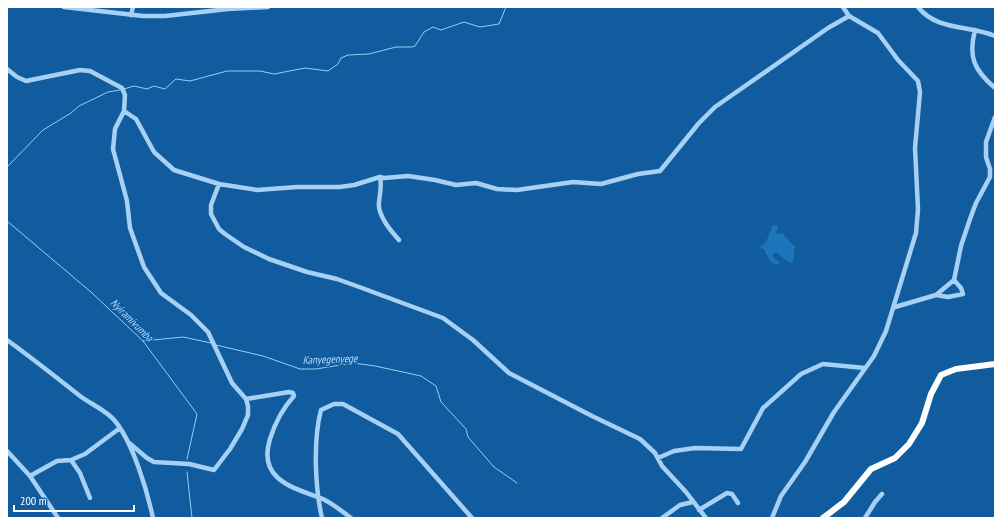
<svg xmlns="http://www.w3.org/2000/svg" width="1002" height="525" font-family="'PT Sans Narrow',sans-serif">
<rect width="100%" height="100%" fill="#105c9e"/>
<!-- green -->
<path fill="#1f75bb" d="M773 225 778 226 776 234 782 233 795 247 793 262 790 263 775 252 772 256 779 262V265L771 263 764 249 759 248 766 242Z"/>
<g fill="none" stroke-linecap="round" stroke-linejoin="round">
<!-- stream -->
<path stroke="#97cef8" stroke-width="1" d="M124 89 134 86 147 89 154 86 165 89 176 79 190 81 227 71H260L274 74 305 68 328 71 338 64 341 58 348 55 369 54 396 47H412L415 46 424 32 433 27 441 30 464 22 480 27 499 24 506 7
M7 167 43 130 71 113 79 106 108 92 120 90
M7 221 91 292 143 341 197 414 187 459
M143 341 183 337 211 343
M216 345 263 356 300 369H316L353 363 375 366 421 376 436 386 441 402 466 429 468 437 494 467 517 483
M187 472 192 518"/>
<!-- minor -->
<path stroke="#a6d1f5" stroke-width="4.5" d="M64 7 143 16H165L228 9 268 7
M918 7C937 31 969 25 995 36
M131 15 133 7
M975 30C968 57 974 70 995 88
M7 69 17 77 26 81 80 70 90 71 122 88 125 95 124 111 136 119 154 152 174 170 219 184 257 190 297 187H340L354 185 380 177 384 178 408 176 435 180 456 185 476 183 497 189 517 190 573 182 601 184 638 174 660 171 699 123 715 107 828 28 849 16
M124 111 115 129 113 149 127 201 130 228 144 267 161 293 191 315 208 332 232 383 246 399 248 406V415L242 429 230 449 214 470 189 464 154 462 147 458 128 442
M380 177C382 186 380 193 379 202 377 215 391 231 399 240
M219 184 211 205V214L219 229 225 234 244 247 269 259 307 272 337 279 362 288 443 318 473 340 509 373 592 416 640 439 655 453 662 466 686 492 706 518
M936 295 954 280 961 246 970 219 976 203 990 177V169L986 157V142L995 117
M895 307 936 295 948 297 963 294 961 288 954 280
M7 340C32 358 56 377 80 396 92 405 106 410 115 421 133 443 147 490 153 518
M246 399 289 392 293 393 294 396C282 409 275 423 270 439 257 480 294 488 323 499 333 504 342 511 351 518
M7 451 30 476 58 518
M658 458 674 451 695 448 741 449 763 408 801 374 823 364 865 368
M71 460 80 473 90 498
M30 476 57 461 71 460 85 454 120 428
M699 510 727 493 732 494 738 503
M322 518C315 488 313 440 321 410L334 404H343L398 434 472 518
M662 518 680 505 693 502
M772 518 781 496 805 462 834 412 874 356 886 331 916 233 918 209 915 148 920 92 918 81 898 60 878 33 849 16 843 7
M865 518 875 502 882 494"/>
<!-- highway -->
<path stroke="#fff" stroke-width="6" d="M823 518 844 502 871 469 895 458 909 444 922 423 931 394 941 375 956 369 995 364"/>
</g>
<g text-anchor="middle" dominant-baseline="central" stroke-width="3.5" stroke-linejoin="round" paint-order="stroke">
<!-- water labels -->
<g font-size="11" font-style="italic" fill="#b2dbfb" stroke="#105c9e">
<text transform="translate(132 320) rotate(45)">Nyiramivumba</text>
<text transform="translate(330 359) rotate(-2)">Kanyegenyege</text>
</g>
</g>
<!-- border -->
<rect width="1002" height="525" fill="none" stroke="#ffffff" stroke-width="16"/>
<!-- scale -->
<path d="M14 505v6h120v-6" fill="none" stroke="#ffffff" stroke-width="2"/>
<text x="20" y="505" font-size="12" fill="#ffffff" stroke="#105c9e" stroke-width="3" paint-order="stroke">200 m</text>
</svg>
